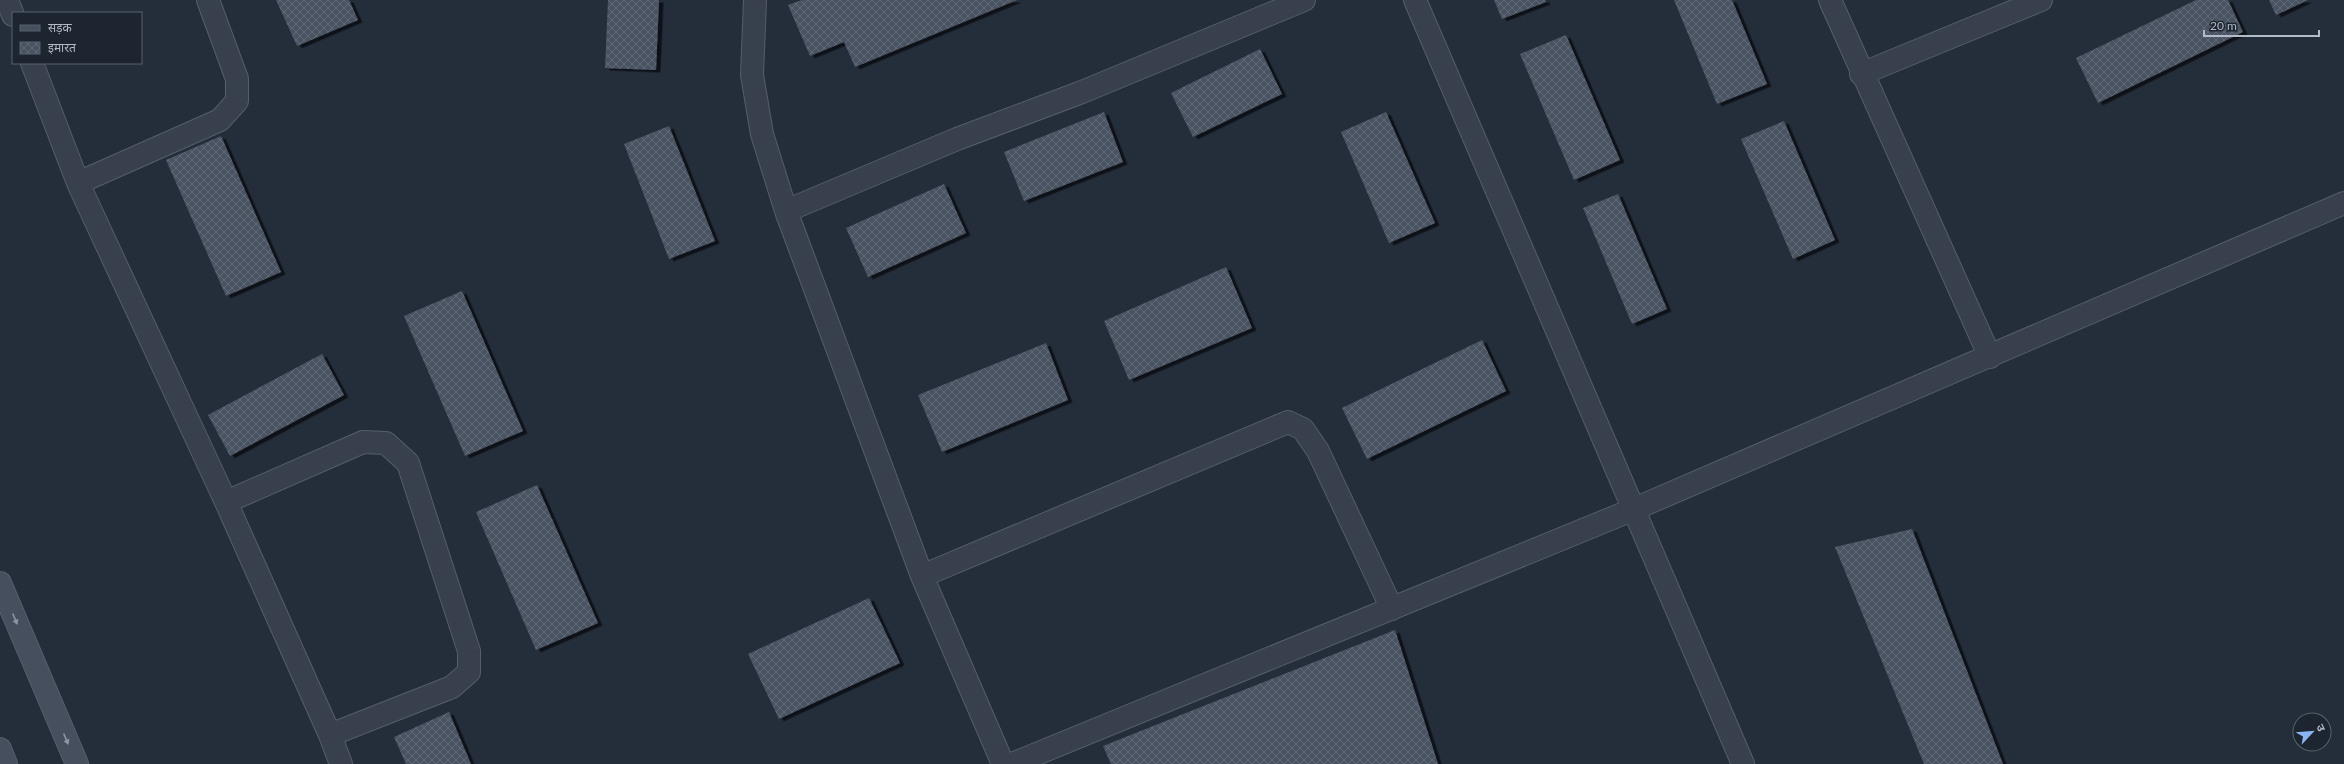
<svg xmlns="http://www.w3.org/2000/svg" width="2344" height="764" font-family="Lato,'Noto Sans Devanagari',sans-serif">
<defs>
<pattern id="building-cross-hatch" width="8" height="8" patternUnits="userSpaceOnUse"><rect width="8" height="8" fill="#485362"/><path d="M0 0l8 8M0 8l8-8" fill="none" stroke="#606a77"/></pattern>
<filter id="shadow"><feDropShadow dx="4.5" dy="2.5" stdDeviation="0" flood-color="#0009"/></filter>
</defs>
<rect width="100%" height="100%" fill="#242e3b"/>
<!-- building -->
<path fill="url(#building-cross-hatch)" filter="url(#shadow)" d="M276 0H349L358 20 297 46Z
M608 0H659L656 70 605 68Z
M802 0H1017L855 67 844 42 810 56 788 5Z
M1494 0H1545L1546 2 1502 19Z
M1674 0H1732L1767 84 1717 104Z
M2196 0H2228L2243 32 2098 103 2076 58Z
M2269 0H2308L2276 15Z
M1566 35 1620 160 1574 180 1520 54Z
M1260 49 1282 94 1193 137 1171 93Z
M1104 112 1123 162 1024 201 1004 152Z
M1386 112 1435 223 1389 243 1341 132Z
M1784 121 1835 240 1793 259 1741 139Z
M669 126 715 241 669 259 624 144Z
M221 136 281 272 226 296 166 160Z
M944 184 966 233 868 277 846 228Z
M1618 194 1667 309 1632 324 1583 208Z
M1226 267 1252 328 1129 380 1104 321Z
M462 291 523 431 465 456 404 316Z
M1482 340 1506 391 1367 459 1342 408Z
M1046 343 1068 400 942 452 918 395Z
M322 354 344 395 230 456 208 415Z
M537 485 598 623 536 650 476 512Z
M1912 529 2003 764H1924L1835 547Z
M869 598 900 663 779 719 748 654Z
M1395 630 1438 764H1111L1103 746Z
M449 712 471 764H406L394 737Z"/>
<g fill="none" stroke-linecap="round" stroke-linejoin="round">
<defs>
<path id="street" d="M7 0 13 15
M755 0 752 75 762 134 786 211 922 576 1003 764
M1415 0 1743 764
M1830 0 1990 357
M32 63 78 183 226 502 330 735 341 764
M1861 74 2041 0
M78 183 220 120 237 101V79L208 0
M786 211 957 139 1082 92 1304 0
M226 502 363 442 386 443 408 463 469 651V672L452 687 330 735
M922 576 1288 422 1303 429 1318 451 1392 609
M1012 764 1632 510 2344 203"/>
<path id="secondary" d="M0 583 77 764
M0 749 6 764"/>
</defs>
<!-- street casing -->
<use href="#street" stroke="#555e69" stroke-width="24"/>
<!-- secondary casing -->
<use href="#secondary" stroke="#555e69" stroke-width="24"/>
<!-- street -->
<use href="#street" stroke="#37404c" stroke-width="22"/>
<!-- secondary -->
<use href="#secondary" stroke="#454f5e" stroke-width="22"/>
</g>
<!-- one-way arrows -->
<defs><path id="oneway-solid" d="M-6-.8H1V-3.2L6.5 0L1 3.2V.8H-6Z"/></defs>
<g fill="#8c95a2">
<use href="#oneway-solid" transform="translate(15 619) rotate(67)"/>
<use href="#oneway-solid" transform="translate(66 739) rotate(67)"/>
</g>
<!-- legend -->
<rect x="12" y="12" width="130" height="52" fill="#1c2530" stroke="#58616c"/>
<rect x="20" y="25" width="20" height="6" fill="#454f5e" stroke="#58616c"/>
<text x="48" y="32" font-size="12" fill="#b3bbc7">सड़क</text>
<rect x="20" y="42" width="20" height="12" fill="url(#building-cross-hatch)" stroke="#58616c"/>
<text x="48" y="52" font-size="12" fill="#b3bbc7">इमारत</text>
<!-- north arrow -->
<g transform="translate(2312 732) rotate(64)"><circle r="19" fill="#1c2530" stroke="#58616c"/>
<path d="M0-3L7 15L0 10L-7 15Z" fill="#8ab5f5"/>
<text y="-6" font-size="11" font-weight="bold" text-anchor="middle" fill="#b3bbc7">उ</text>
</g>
<!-- scale -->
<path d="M2204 30v6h115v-6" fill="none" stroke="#b3bbc7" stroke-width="2"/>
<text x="2210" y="30" font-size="12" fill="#b3bbc7" stroke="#1c2530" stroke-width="3" paint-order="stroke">20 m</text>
</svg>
